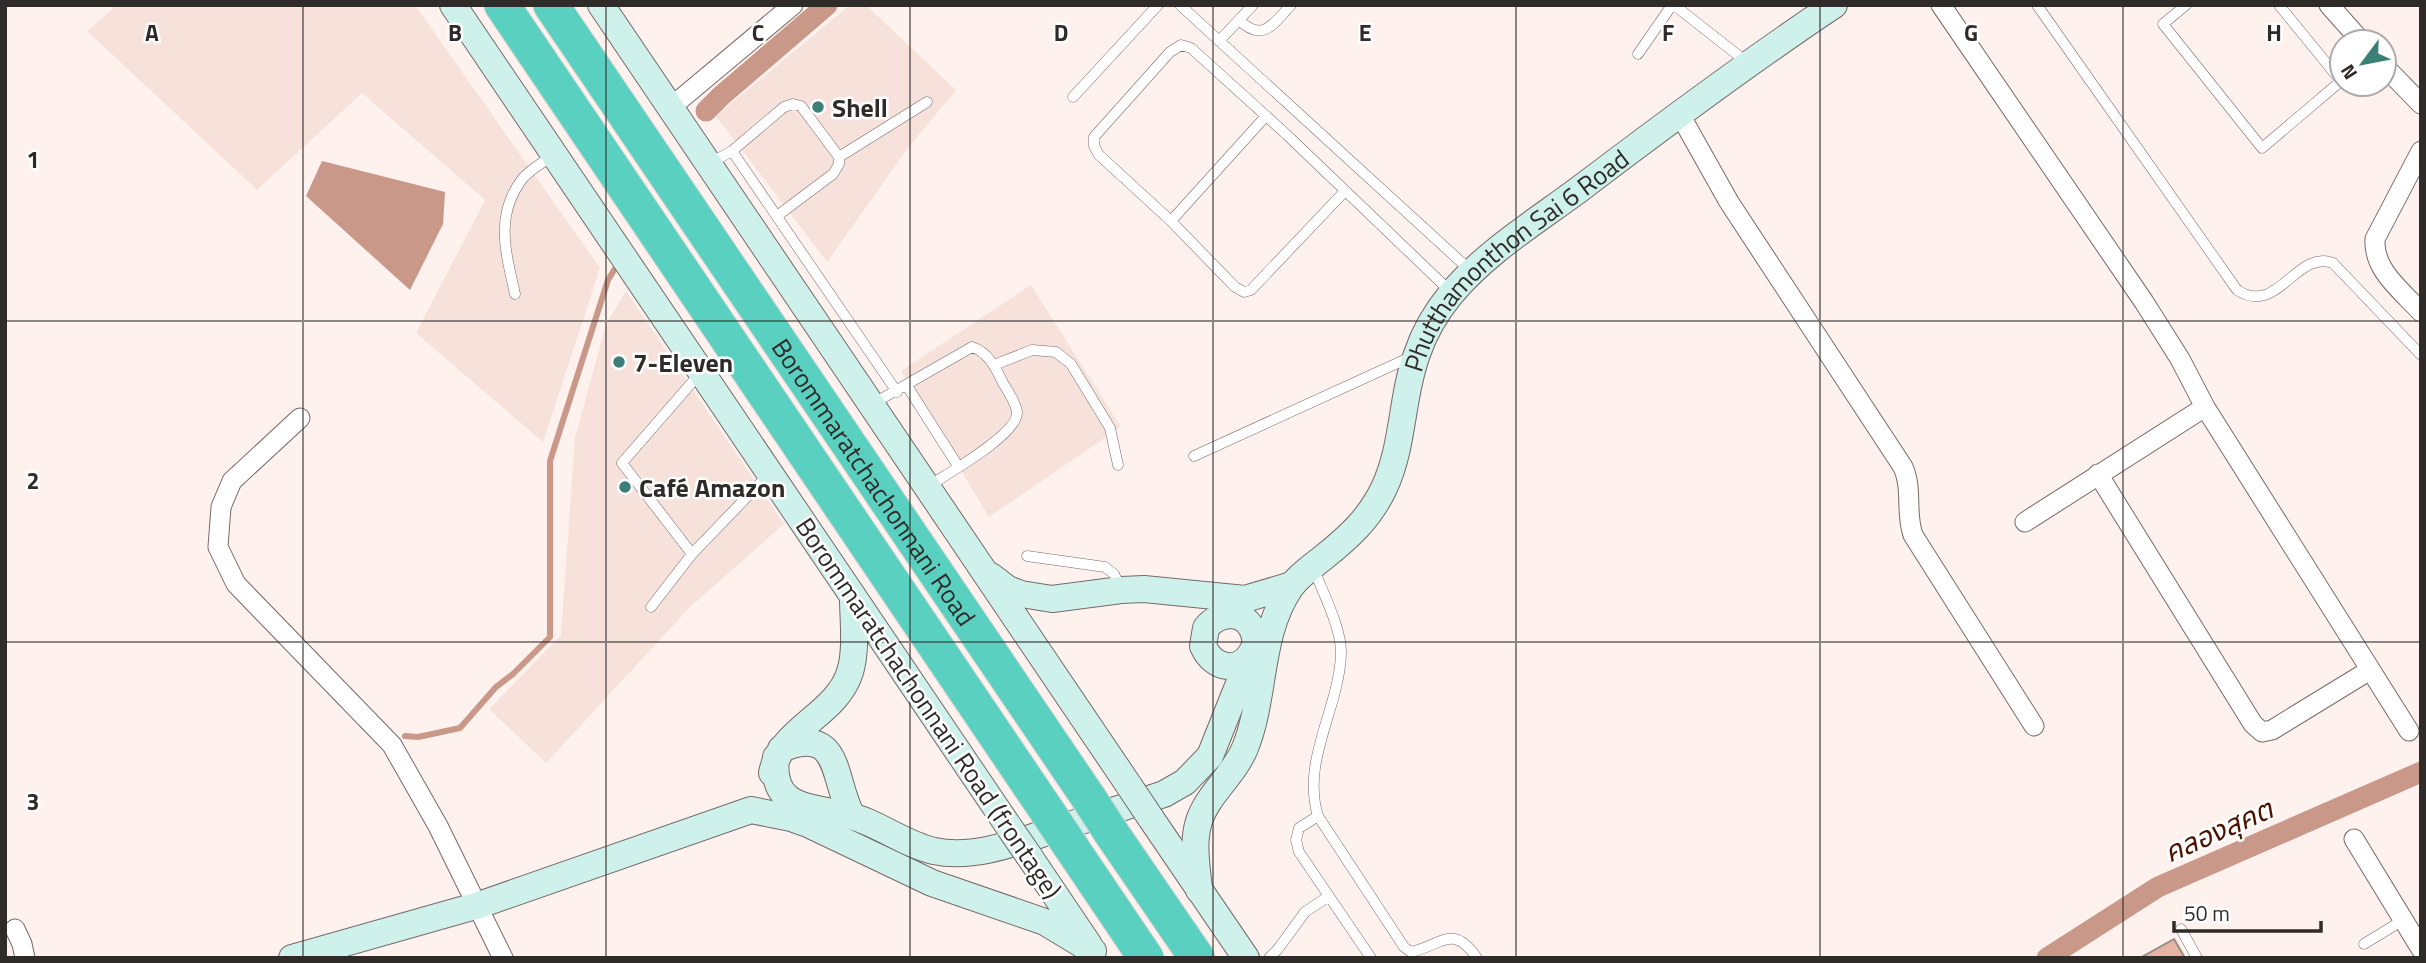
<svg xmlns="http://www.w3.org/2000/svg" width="2426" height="963" font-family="'Titillium Web','Noto Sans Thai',sans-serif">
<rect width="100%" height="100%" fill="#fff2ee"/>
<!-- built -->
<path fill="#f7e2db" d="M117 5H415L600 268 543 442 416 333 485 200 362 93 257 190 87 31Z
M850 5H866L956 90 908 148 827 262 716 116Z
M1031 285 1121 427 989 517 901 371Z
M626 291 784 524 690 607 546 763 489 709 561 635 575 438 606 324Z"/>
<!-- water -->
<path fill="#c99889" d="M322 161 445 192 443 224 410 290 306 196Z"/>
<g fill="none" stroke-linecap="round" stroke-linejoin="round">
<!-- stream -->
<path stroke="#c99889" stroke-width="6" d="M405 736 418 737 460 728 496 687 513 674 550 637V461L608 280 614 270"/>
<!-- canal -->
<path stroke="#c99889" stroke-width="21" d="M706 111 721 96 827 5
M2047 958 2158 887 2421 772"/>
</g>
<!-- building -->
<path fill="#e6b3a4" stroke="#988d89" stroke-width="2" d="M2174 939 2185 958H2140Z"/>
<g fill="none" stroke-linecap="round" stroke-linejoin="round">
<defs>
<path id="lane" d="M1180 5 1472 272
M1674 5 1748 63
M2037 5 2237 290C2278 317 2296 249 2333 263L2421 355
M2186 5 2163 24 2262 148 2341 81 2279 5
M1239 20C1263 43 1273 24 1291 5
M1219 41 1253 5
M1638 54 1672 5
M1073 97 1158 5
M1266 116 1171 221 1235 287 1244 292 1251 290 1345 191
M732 151 784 107 793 104 801 106 839 157V164L833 174 777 216
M839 157 927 102
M710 163 732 151 897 392
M1171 221 1099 155 1094 146V137L1170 52 1181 45 1191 48 1286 134 1452 293
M515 294C506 253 494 215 523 178 531 169 544 162 554 154
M994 365 1032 350 1056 352 1071 364 1110 428 1118 465
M701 372 622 463 692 554 768 475
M907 386 958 466
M874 403 972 347C988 352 996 368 1003 383 1008 391 1016 403 1017 412 1019 434 945 475 927 487
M1194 456 1413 356
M1027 556 1105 567 1114 574 1121 589
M1313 567C1322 591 1342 629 1341 654 1339 709 1301 761 1318 816L1404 947 1411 952C1442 945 1453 923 1477 958
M651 607 692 554
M1318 816 1299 828 1296 840 1299 852 1371 958
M2181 929 2197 958
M2364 944 2403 920
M1269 958 1278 949 1305 912 1329 896"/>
<path id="street" d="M1941 5 2144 302 2180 359 2205 407 2409 731
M2329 5 2362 42
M2384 66 2421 104
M670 108 793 5
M1679 113 1729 202 1903 467C1913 489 1905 512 1913 535L2034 726
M2421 151 2375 239C2373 270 2401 290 2421 312
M300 418 232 481 221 507 218 547 236 584 392 745 438 826 503 958
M2098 474 2253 724 2262 732 2272 730 2370 670
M2025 522 2205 407
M2354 839 2421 949
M15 929 22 944 25 958"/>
<g id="secondary">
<path d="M453 5 1009 827"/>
<path d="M601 5 1130 787"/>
<path d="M991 576 1008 589 1021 594 1052 599 1121 590 1144 589 1245 599 1292 585"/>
<path d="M1254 648C1242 674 1214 671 1203 646L1206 628C1219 611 1247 609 1254 634 1257 642 1254 653 1255 662"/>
<path d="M781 749C842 724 832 779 852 816"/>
<path d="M776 757C770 808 807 806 846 815 876 821 903 844 934 851 978 860 1021 840 1063 827 1097 816 1130 805 1164 794L1185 782 1210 756 1250 656"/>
<path d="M772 773C781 727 836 716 850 672 857 649 853 621 853 597"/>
<path d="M1150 817 1246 958"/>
<path d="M1029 856 1089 945"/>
<path id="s1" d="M1199 890C1197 867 1192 843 1199 821 1208 794 1234 775 1245 748 1266 696 1258 636 1290 588 1298 576 1313 566 1324 557 1349 537 1370 518 1384 488 1404 446 1401 397 1417 354 1424 333 1437 311 1451 294 1487 251 1537 221 1581 188 1664 125 1747 63 1834 5"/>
<path d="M292 958 479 905 751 810 791 818 808 824 932 883 1045 922 1093 951"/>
</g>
<g id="highway">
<path d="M502 5 1049 814"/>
<path id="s2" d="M551 5 1090 800"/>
<path d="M1110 831 1197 958"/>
<path d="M1069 844 1146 958"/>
</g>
</defs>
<!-- lane casing -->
<use href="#lane" stroke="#756a67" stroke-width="11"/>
<!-- street casing -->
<use href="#street" stroke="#756a67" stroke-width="21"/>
<!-- secondary casing -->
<use href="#secondary" stroke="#756a67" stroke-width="28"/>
<!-- highway casing -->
<use href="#highway" stroke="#d5d5d4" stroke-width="37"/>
<!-- lane -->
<use href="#lane" stroke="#fff" stroke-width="10"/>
<!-- street -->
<use href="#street" stroke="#fff" stroke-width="19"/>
<!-- secondary -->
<use href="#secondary" stroke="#cef1ec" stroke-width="26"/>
<!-- highway -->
<use href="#highway" stroke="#5ad0c0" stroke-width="35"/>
<defs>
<path id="secondary-bridge" d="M1130 787 1150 817
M1009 827 1029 856"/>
<path id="highway-bridge" d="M1090 800 1110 831
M1049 814 1069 844"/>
</defs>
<!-- secondary-bridge casing -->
<use href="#secondary-bridge" stroke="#756a67" stroke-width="28" stroke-linecap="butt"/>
<!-- highway-bridge casing -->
<use href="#highway-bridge" stroke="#d5d5d4" stroke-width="37" stroke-linecap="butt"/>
<!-- secondary-bridge -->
<use href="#secondary-bridge" stroke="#cef1ec" stroke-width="26"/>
<!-- highway-bridge -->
<use href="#highway-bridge" stroke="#5ad0c0" stroke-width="35"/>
</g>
<!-- grid -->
<path fill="none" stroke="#2f2b29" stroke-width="2" stroke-opacity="0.55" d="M303 5V958M606 5V958M910 5V958M1213 5V958M1516 5V958M1820 5V958M2123 5V958M5 321H2421M5 642H2421"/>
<!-- markers -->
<g fill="#3b8076" stroke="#fff" stroke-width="2.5">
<circle cx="818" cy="107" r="7"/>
<circle cx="619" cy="362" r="7"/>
<circle cx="625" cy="487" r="7"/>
</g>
<g text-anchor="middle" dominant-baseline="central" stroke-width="5" stroke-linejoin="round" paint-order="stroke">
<!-- poi labels -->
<g font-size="26" font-weight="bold" fill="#2f2b29" stroke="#fff" text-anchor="start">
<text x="832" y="107">Shell</text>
<text x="633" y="362">7-Eleven</text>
<text x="639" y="487">Café Amazon</text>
</g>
<!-- street labels -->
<g font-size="26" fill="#2f2b29" stroke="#fff">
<text stroke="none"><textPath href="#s1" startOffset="738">Phutthamonthon Sai 6 Road</textPath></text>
<text stroke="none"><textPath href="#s2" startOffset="576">Borommaratchachonnani Road</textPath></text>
<text transform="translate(929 708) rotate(56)">Borommaratchachonnani Road (frontage)</text>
</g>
<!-- water labels -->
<g font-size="28" font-style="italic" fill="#4e1300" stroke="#fff">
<text transform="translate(2218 830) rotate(-24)">คลองสุคต</text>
</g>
</g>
<g font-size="23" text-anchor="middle" font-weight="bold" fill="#2f2b29" stroke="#fff" stroke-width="5" stroke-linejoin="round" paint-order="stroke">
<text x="152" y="41">A</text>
<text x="455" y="41">B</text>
<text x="758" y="41">C</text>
<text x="1061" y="41">D</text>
<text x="1365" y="41">E</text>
<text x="1668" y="41">F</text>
<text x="1971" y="41">G</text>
<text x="2274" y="41">H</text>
<text x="33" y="168">1</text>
<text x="33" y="489">2</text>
<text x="33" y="810">3</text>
</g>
<!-- border -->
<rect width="2426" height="963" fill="none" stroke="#2f2b29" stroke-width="14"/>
<!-- north arrow -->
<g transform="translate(2363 63) rotate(238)"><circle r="33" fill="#ffffff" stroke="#acaaa9" stroke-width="2"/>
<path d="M0-5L12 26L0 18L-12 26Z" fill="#3b8076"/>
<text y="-10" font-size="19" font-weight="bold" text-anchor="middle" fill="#2f2b29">N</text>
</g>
<!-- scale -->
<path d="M2174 921v10h147v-10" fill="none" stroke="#2f2b29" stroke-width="3.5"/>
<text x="2184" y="921" font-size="21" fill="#2f2b29" stroke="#ffffff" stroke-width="5" paint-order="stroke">50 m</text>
</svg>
